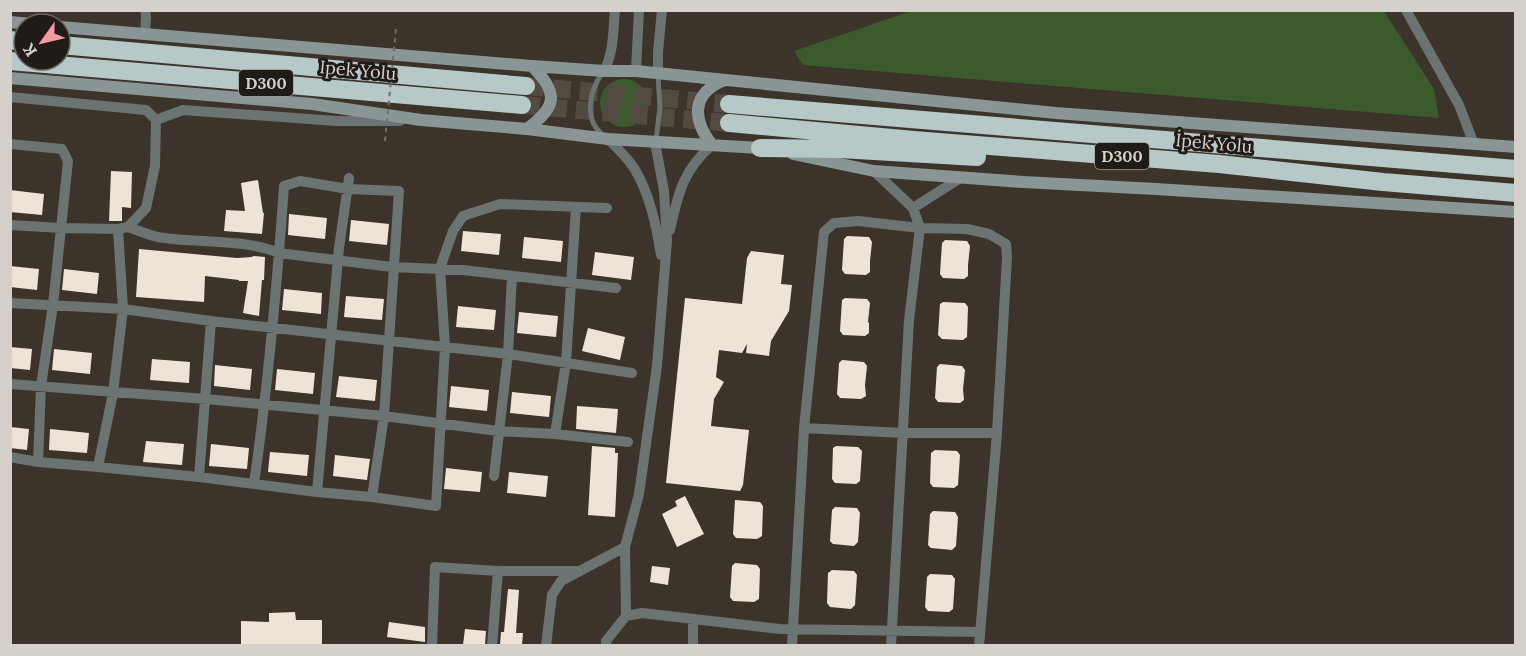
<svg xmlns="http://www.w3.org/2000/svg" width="1526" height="656" font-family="Lora,serif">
<rect width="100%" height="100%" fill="#3c332a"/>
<!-- green -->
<path fill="#3c5b2c" d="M911 11H1384L1434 89 1439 118 803 65 794 51Z
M600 103a24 24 0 1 1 48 0a24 24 0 1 1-48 0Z"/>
<!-- building -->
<path fill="#efe3d7" d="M111 171 132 172 131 208 122 207V221H109Z
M258 180 263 213H264L262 234 224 231 226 210 245 211 241 183Z
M10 190 44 194 42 215 10 212Z
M289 214 327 218 325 239 288 235Z
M351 220 389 224 387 245 349 241Z
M463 231 501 234 499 255 461 251Z
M847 236 869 237 872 242 870 261V272L866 275 845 274 842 270 844 239Z
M524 237 563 241 561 262 522 258Z
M945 240 967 241 970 246 968 265V276L964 279 943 278 940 274 942 243Z
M139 249 237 258 252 257 253 256 265 257 264 280H262L259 316 243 313 248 281H239V280L205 276 204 302 136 297Z
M751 251 784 255 781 284 792 285 789 311 771 341 769 356 746 353 747 344 742 353 719 350 716 377 724 382 714 399 711 426 749 430 743 485 740 491 666 483 685 298 742 304 747 258Z
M595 252 634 257 631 280 592 275Z
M10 266 39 269 37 290 10 287Z
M64 269 99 273 97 294 62 290Z
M284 289 322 293 321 314 282 310Z
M346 296 384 299 382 320 344 317Z
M845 298 867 299 870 303 868 322 869 323V333L865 336 843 335 840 331 842 300Z
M943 302 965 303 968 307 967 337 963 340 942 339 938 335 940 304Z
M458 306 496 310 494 330 456 327Z
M519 312 558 316 556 337 517 333Z
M588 328 625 337 620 360 582 351Z
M10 347 32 349 30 370 10 368Z
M54 349 92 353 90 374 52 370Z
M152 359 190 362 189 383 150 380Z
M842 360 864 362 867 366 865 385 866 396 861 399 840 398 837 394 839 363Z
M940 364 962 366 965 370 963 389 964 400 960 403 938 402 935 398 937 367Z
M215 365 252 369 250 390 214 386Z
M277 369 315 373 313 394 275 390Z
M339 376 377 380 375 401 336 397Z
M451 386 489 390 487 411 449 407Z
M512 392 551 396 549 417 510 413Z
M577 406 618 409 616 433 576 429Z
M10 427 29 429 27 450 10 448Z
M50 429 89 433 87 453 49 450Z
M146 441 184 444 182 465 143 462Z
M211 444 249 448 247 469 209 466Z
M592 446 615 448V453H618L615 517 588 515Z
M836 446 858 447 862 451 860 481 856 484 835 483 832 479 833 448Z
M935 450 957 451 960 455 958 485 954 488 933 487 930 483 931 453Z
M270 452 309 455 307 476 268 472Z
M335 455 370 459 367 480 333 476Z
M446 468 482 472 480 492 444 489Z
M509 472 548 476 546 497 507 493Z
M685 496 704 534 677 547 662 514 677 506 675 501Z
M735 500 760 502 763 506 762 536 757 539 736 538 733 534Z
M835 507 857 508 860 513 858 542 854 546 833 544 830 541 832 510Z
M933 511 955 512 958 517 956 546 952 550 931 548 928 545 930 514Z
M735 563 757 565 760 569 759 599 754 602 733 601 730 597 732 566Z
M652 566 670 568 668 585 650 582Z
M832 570 854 571 857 575 855 605 851 609 830 607 827 603 828 573Z
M930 574 952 575 955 579 953 609 949 612 928 611 925 607 927 577Z
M508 589 519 590 516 633H523L522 645H500L501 632H504Z
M295 612 296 620H322V645H241V621L269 622V613Z
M389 622 425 627V642L387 637Z
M465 629 486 631 485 645H463Z"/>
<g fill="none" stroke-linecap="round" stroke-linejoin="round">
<!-- highway-tunnel -->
<path stroke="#534b42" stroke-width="18" stroke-dasharray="18 9" stroke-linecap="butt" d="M526 86 729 104
M522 105 729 123"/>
<!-- lane -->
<path stroke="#6c7373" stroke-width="5" d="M603 72C589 91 583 120 604 136
M656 140 660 108 658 75"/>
<!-- street -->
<path stroke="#6c7373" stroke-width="10" d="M145 10 146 16 145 35
M1406 10 1459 105 1474 144
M604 71C614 52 613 31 615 10
M636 71 639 10
M658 74V52L662 10
M10 97 146 110 156 120 155 166 146 208 128 227 118 229 61 228 10 225
M156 120 183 110 337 121H400
M608 139C617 148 627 157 634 168 650 194 656 225 661 255
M10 144 62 149 68 161 53 305 41 386 38 462
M874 171 913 208 962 177
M128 227C140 231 152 237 164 238 200 243 246 239 279 253L392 267 463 270 616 288
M670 230C678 194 683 170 712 145
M10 303 123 309 211 321 508 354 632 373
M10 384 206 399 384 416 498 431 555 434 628 442
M804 428 903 433H997
M555 434 566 362 576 207
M10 457 38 462 98 467 113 393 123 309 118 229
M98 467 199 477 317 492 372 497 436 506 445 346 440 268 453 231 463 216 500 204 607 208
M494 476 508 354 512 276
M199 477 211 321
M254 484C268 385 277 286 284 186L300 181 348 189 399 191 384 416 372 497
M317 492 339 248 349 178
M625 547 626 616
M432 646 435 567 498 571H579
M492 646 498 571
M546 646 552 595 561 581 625 547 639 494 657 366 667 241 664 191 655 142
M606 646V641L626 616 642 613 780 629 980 632
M693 646V619
M792 646 804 428 824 232 834 223 858 221 920 228 967 229 989 234 1006 244 1007 257 997 433 979 646
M891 646 909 320 920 228 913 208"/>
<!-- secondary -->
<path stroke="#8a9695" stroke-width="12" d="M10 22 31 24
M60 27 532 66 604 71H636L1056 113 1516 147
M10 78 312 104 421 120 527 129 608 139 760 148 768 149
M527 129C557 107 559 93 532 66
M712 145C692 119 691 93 725 80
M793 154 874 171 1023 182 1156 189 1516 212"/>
<!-- highway -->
<path stroke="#b6c9c8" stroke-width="18" d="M10 40 24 42
M60 45 526 86
M10 61 522 105
M729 104 1516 169
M729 123 914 140 1219 164 1383 182 1516 193
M760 148 840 149 977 157"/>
<!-- path-bridge -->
<path stroke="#766e66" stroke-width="2" stroke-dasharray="4.5 4.5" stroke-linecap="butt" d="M385 141 396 29"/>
</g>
<g text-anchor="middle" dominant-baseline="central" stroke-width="6" stroke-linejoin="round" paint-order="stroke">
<!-- shield labels -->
<g fill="#201b17" stroke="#9f9a94" stroke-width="1.5">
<rect x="239" y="70" width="54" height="26" rx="4.5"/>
<rect x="1095" y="143" width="54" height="26" rx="4.5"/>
</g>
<g font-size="16" font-weight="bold" fill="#d6d0ca">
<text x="266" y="83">D300</text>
<text x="1122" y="156">D300</text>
</g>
<!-- street labels -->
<g font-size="18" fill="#d6d0ca" stroke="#201b17">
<text transform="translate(358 70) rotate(5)">Ipek Yolu</text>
<text transform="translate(1214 143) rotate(5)">İpek Yolu</text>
</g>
</g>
<!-- border -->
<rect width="1526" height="656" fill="none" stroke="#d6d0ca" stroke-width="24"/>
<!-- north arrow -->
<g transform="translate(42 42) rotate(236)"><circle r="28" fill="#201b17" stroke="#69635f" stroke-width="1.5"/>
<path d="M0-4.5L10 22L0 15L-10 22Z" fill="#f49aa1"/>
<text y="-9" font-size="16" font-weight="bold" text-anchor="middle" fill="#d6d0ca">K</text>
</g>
</svg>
